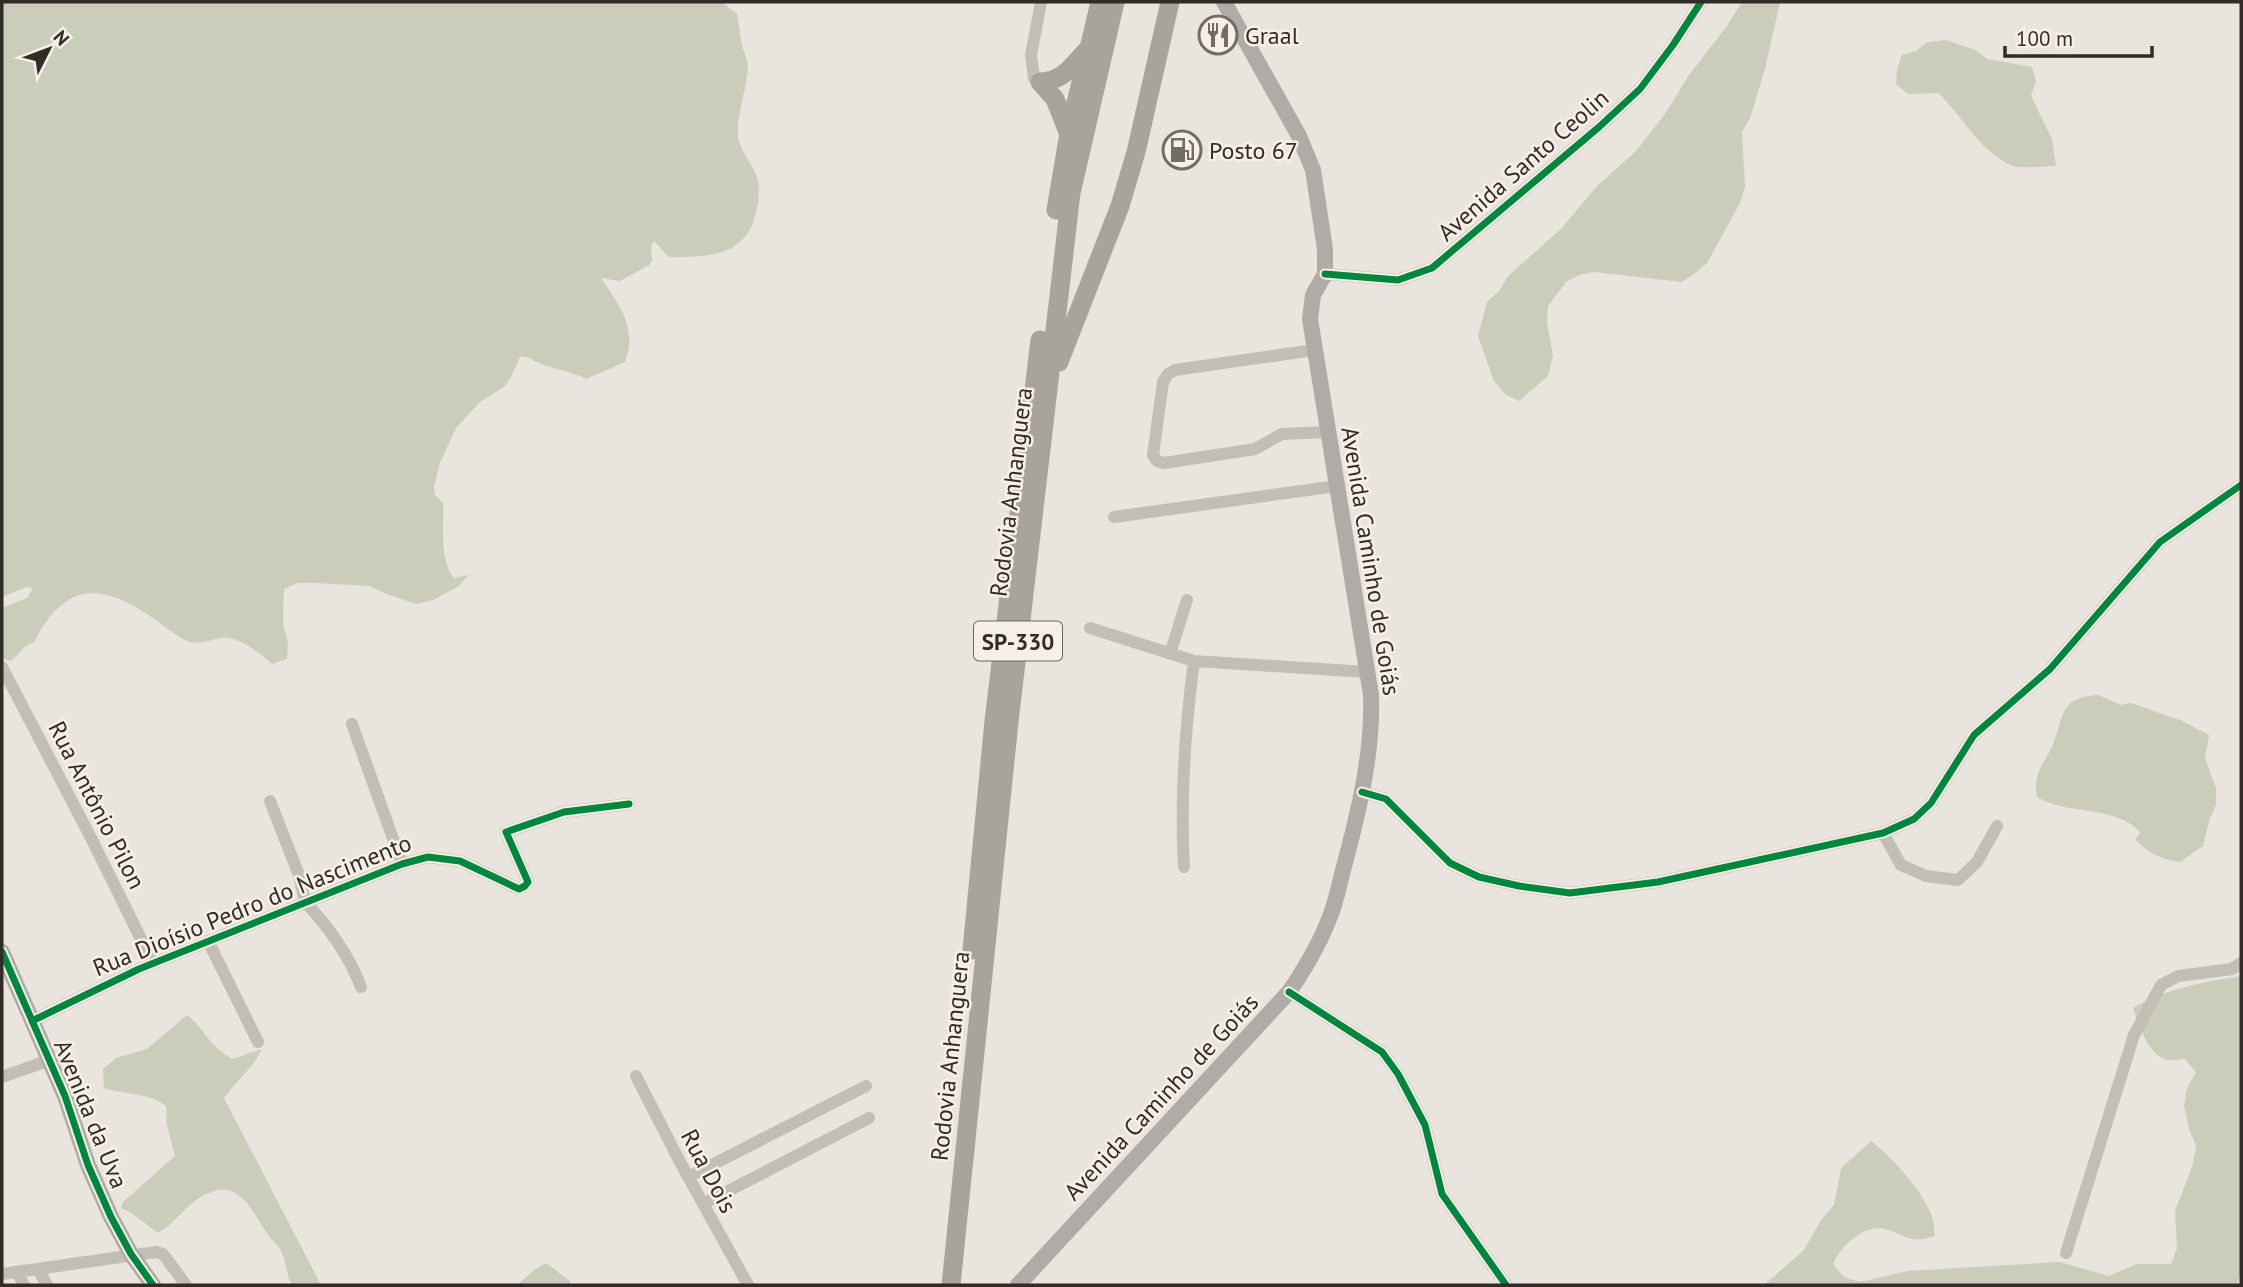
<svg xmlns="http://www.w3.org/2000/svg" width="2243" height="1287" font-family="'PT Sans',sans-serif">
<rect width="100%" height="100%" fill="#eae4de"/>
<!-- green -->
<path fill="#cacdba" d="M2 2H722L737 14C739 25 740 36 742 46 744 53 748 60 748 67 747 90 736 114 738 137 741 154 754 164 758 181 760 190 758 204 756 213 746 257 707 257 669 257L654 241 651 247 652 261 649 265 620 281 601 278C619 305 638 328 625 362L586 379C570 371 557 370 541 364 533 361 529 356 520 357L511 377 505 386 480 402 456 428 440 463 434 486 435 495 443 503C444 526 439 559 454 578L468 575 459 586 433 600 416 604 384 593 370 586 317 583H298L284 589 283 624 288 642 287 659 272 664C257 652 238 633 216 639 207 641 200 644 190 642 181 640 159 622 150 616 98 581 64 584 34 642 19 648 21 655 10 661L2 658V608L27 598 33 588 27 587 2 597Z
M1742 2H1780L1765 69 1750 118 1742 132 1745 187 1740 203 1707 263 1694 274 1681 282 1595 272 1579 275 1566 282 1548 306 1547 322 1553 356 1548 376 1519 401 1505 394 1494 381 1478 336 1487 302 1500 290 1507 277 1561 229 1597 186 1636 151 1665 114 1689 75 1727 26Z
M1946 40 1975 50 1987 59 2032 67 2036 81 2031 96 2052 139 2056 166C2048 166 2020 169 2013 166 1979 152 1964 117 1938 93L1908 94 1896 84 1897 69 1902 55 1916 51 1928 42Z
M2098 695 2121 705 2130 703 2140 706 2182 721 2209 735 2205 758 2216 788V805L2210 818 2203 846 2180 862C2163 860 2146 852 2135 839L2139 835 2140 832C2113 804 2068 816 2037 797 2033 774 2042 766 2052 747 2064 719 2058 697 2098 695Z
M2241 976V1272L2237 1285H1764L1804 1250 1821 1220 1834 1205 1841 1168 1871 1141C1893 1158 1921 1189 1931 1214 1934 1220 1934 1229 1935 1236 1912 1244 1909 1237 1888 1230 1865 1222 1842 1245 1833 1264L1844 1277 1860 1282 1908 1271 2059 1262 2109 1276 2137 1264H2171L2177 1248 2175 1211 2193 1164 2196 1146 2189 1129 2184 1106 2187 1088 2196 1072 2185 1059C2180 1059 2172 1061 2167 1060 2148 1055 2139 1025 2133 1008 2165 989 2204 982 2241 976Z
M187 1015C206 1030 209 1047 233 1059L262 1049C252 1069 237 1081 224 1098L321 1285H292C286 1274 286 1259 280 1249 277 1244 272 1241 269 1236 252 1213 241 1176 204 1195 186 1205 175 1223 158 1233L134 1215 121 1208 123 1202 175 1156 167 1125 166 1106C148 1092 125 1095 104 1088L103 1069 116 1058 147 1049Z
M546 1263 570 1281V1285H517L534 1270Z"/>
<g fill="none" stroke-linecap="round" stroke-linejoin="round">
<!-- minor -->
<path stroke="#c2bdb7" stroke-width="12" d="M1040 82 1034 78 1031 55 1041 2
M1325 274 1398 280 1432 268 1599 127 1640 89 1673 45 1701 2
M1314 350 1175 370 1168 374 1163 382 1153 455 1157 461 1164 463 1255 449 1282 434 1327 432
M1114 517 1337 486
M1090 628 1194 661 1367 672
M1170 654 1187 600
M2 667 89 834 153 963
M352 724 402 864
M1362 792 1386 799 1450 863 1479 877 1519 886 1570 893 1658 882 1883 833 1914 819 1931 803 1974 735 2050 669 2160 542 2241 485
M270 801 299 875 305 902
M1883 833 1901 865 1926 876 1958 880 1977 862 1997 826
M1184 867C1180 798 1185 729 1194 661
M305 902C328 926 349 956 361 987
M208 941 258 1042
M1289 992 1382 1052 1398 1074 1425 1125 1442 1194 1506 1285
M32 1021 139 969 402 864 428 857 460 861 519 889 525 886 528 882 506 832 564 812 629 804
M636 1076 680 1162 748 1285
M2 1077 50 1060
M688 1177 866 1086
M703 1204 869 1118
M2066 1253 2134 1035 2161 985 2178 976 2232 969 2241 963
M38 1269 47 1285
M17 1272 24 1285
M2 1274 156 1252 163 1254 186 1285"/>
<!-- major -->
<path stroke="#b0aba7" stroke-width="16" d="M2 952 65 1096 88 1165 111 1217 131 1254 153 1285
M1018 1285 1289 992C1306 967 1322 940 1332 911 1338 894 1341 876 1346 859 1360 806 1373 750 1371 695L1310 319 1313 295 1325 274V249L1313 170 1299 136 1224 2"/>
<!-- highway -->
<path stroke="#a8a39d" stroke-width="19" d="M1040 82C1063 81 1071 67 1086 51
M1040 82 1055 99 1068 132
M1056 210 1069 133 1100 2
M1059 362 1120 206 1136 152 1170 2
M972 950 994 721 1040 340
M951 1285 1009 722 1071 193 1115 2"/>
<defs>
<path id="cycleway" d="M1325 274 1398 280 1432 268 1599 127 1640 89 1673 45 1701 2
M1362 792 1386 799 1450 863 1479 877 1519 886 1570 893 1658 882 1883 833 1914 819 1931 803 1974 735 2050 669 2160 542 2241 485
M2 952 65 1096 88 1165 111 1217 131 1254 153 1285
M1289 992 1382 1052 1398 1074 1425 1125 1442 1194 1506 1285
M32 1021 139 969 402 864 428 857 460 861 519 889 525 886 528 882 506 832 564 812 629 804"/>
</defs>
<!-- cycleway casing -->
<use href="#cycleway" stroke="#f6efe5" stroke-width="11"/>
<!-- cycleway -->
<use href="#cycleway" stroke="#00873e" stroke-width="7"/>
</g>
<!-- icons -->
<defs>
<symbol id="restaurant-ring" viewBox="-11 -11 22 22"><circle r="9.5" fill="#f6efe5" stroke="#726c67" stroke-width="1.5"/><path d="M-5-6h1v4h1v-4h1v4h1v-4h1v5L-1.5 .5V6h-2V.5L-5-1ZM5-6V6H3V1.5H1.5Q1.5-4 5-6Z" fill="#726c67"/></symbol>
<symbol id="fuel-ring" viewBox="-11 -11 22 22"><circle r="9.5" fill="#f6efe5" stroke="#726c67" stroke-width="1.5"/><path d="M-5.5-6h7V0h2V4h1.3V-2.5L3-4.5l.8-.8L6-3V5H2.5V1h-1V6h-7ZM-4.2-4.7v3.2H.2V-4.7Z" fill="#726c67"/></symbol>
</defs>
<g fill-rule="evenodd">
<use href="#restaurant-ring" x="1196" y="13" width="44" height="44"/>
<use href="#fuel-ring" x="1160" y="128" width="44" height="44"/>
</g>
<g text-anchor="middle" dominant-baseline="central" stroke-width="5" stroke-linejoin="round" paint-order="stroke">
<!-- shield labels -->
<rect fill="#f6efe5" stroke="#6d6660" stroke-width="2" x="974" y="621.5" width="88" height="39" rx="5"/>
<g font-size="23" font-weight="bold" fill="#322b27">
<text x="1018" y="641">SP-330</text>
</g>
<!-- poi labels -->
<g font-size="24" fill="#322b27" stroke="#f6efe5" text-anchor="start">
<text x="1245" y="35">Graal</text>
<text x="1209" y="150">Posto 67</text>
</g>
<!-- street labels -->
<g font-size="24" fill="#322b27" stroke="#f6efe5">
<text transform="translate(1523 165) rotate(-41)">Avenida Santo Ceolin</text>
<text transform="translate(1011 492) rotate(-83)">Rodovia Anhanguera</text>
<text transform="translate(1371 561) rotate(81)">Avenida Caminho de Goiás</text>
<text transform="translate(97 805) rotate(63)">Rua Antônio Pilon</text>
<text transform="translate(252 905) rotate(-22)">Rua Dioísio Pedro do Nascimento</text>
<text transform="translate(950 1056) rotate(-84)">Rodovia Anhanguera</text>
<text transform="translate(1161 1097) rotate(-47)">Avenida Caminho de Goiás</text>
<text transform="translate(91 1114) rotate(68)">Avenida da Uva</text>
<text transform="translate(709 1171) rotate(62)">Rua Dois</text>
</g>
</g>
<!-- border -->
<rect width="2243" height="1287" fill="none" stroke="#322b27" stroke-width="7"/>
<!-- north arrow -->
<g transform="translate(49 49) rotate(48)" stroke="#f6efe5" stroke-width="5" paint-order="stroke">
<path d="M0-5L12 26L0 18L-12 26Z" fill="#322b27"/>
<text y="-10" font-size="19" font-weight="bold" text-anchor="middle" fill="#322b27">N</text>
</g>
<!-- scale -->
<path d="M2005 46v10h147v-10" fill="none" stroke="#322b27" stroke-width="3.5"/>
<text x="2016" y="46" font-size="21" fill="#322b27" stroke="#f6efe5" stroke-width="5" paint-order="stroke">100 m</text>
</svg>
